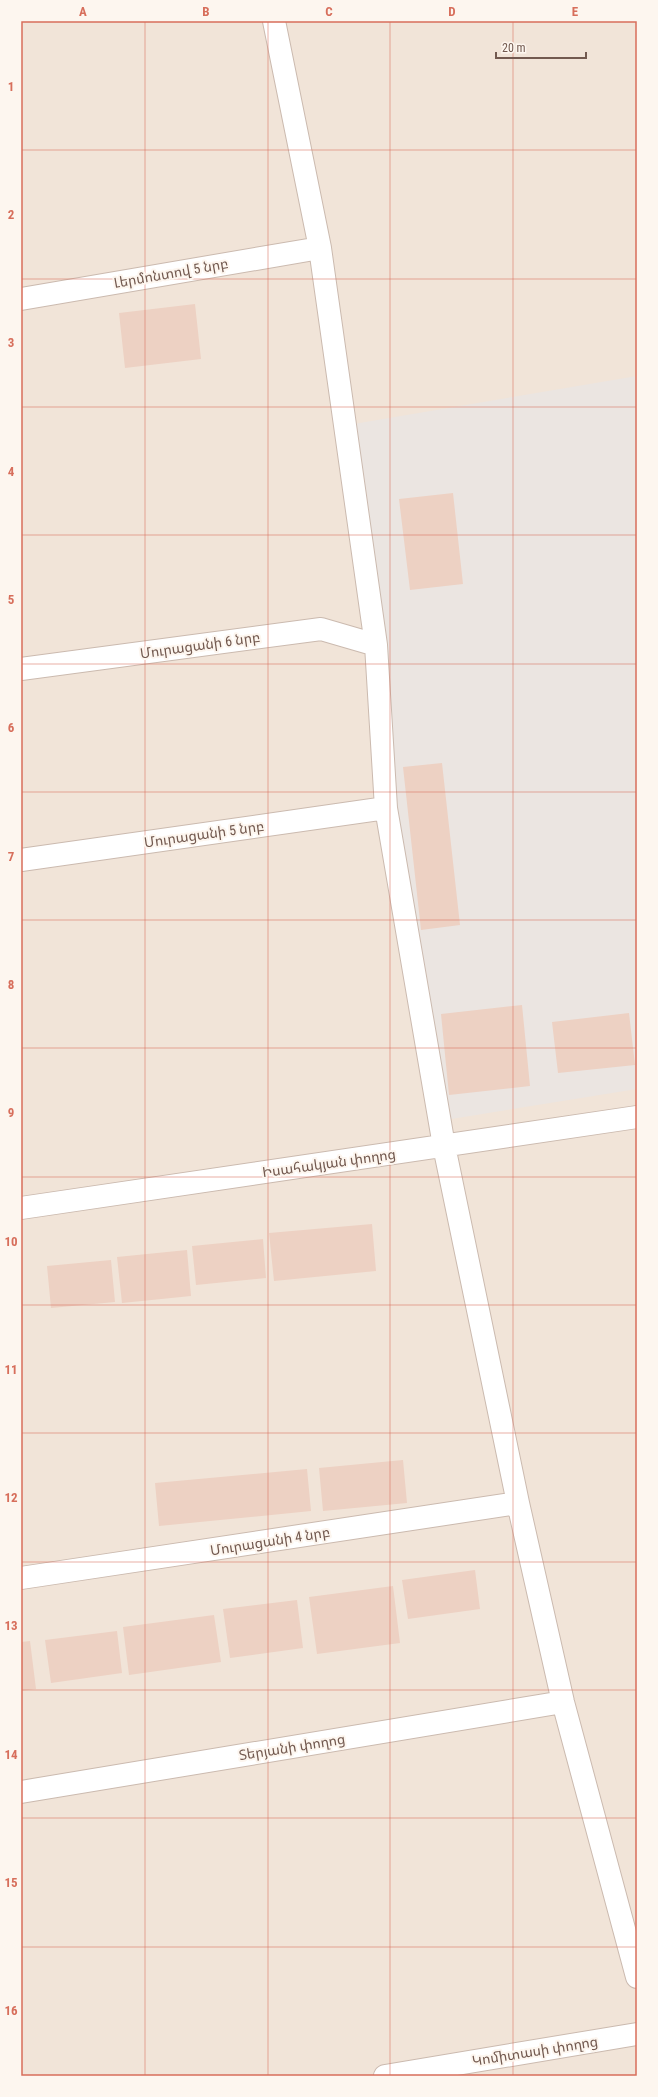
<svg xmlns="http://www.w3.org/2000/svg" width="658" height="2097" font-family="'Roboto Condensed','Noto Sans Armenian',sans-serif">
<rect width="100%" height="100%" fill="#faf2e9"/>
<!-- residential -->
<path fill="#f1e4d8" d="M21 21H637V2076H21Z"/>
<!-- industrial -->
<path fill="#ebe5e1" d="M637 376V1089L439 1121 336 427Z"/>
<!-- building -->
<path fill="#edd1c3" d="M195 304 201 359 125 368 119 313Z
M453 493 463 584 410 590 399 499Z
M442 763 460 925 421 930 403 767Z
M522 1005 530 1086 449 1095 441 1014Z
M629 1013 635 1065 558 1073 552 1022Z
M372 1224 376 1271 274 1281 269 1233Z
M263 1239 266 1278 196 1285 192 1246Z
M187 1250 191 1296 122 1303 117 1257Z
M111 1260 115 1302 51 1308 47 1266Z
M403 1460 407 1503 323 1511 319 1468Z
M307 1469 311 1511 159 1526 155 1483Z
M475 1570 480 1609 408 1619 402 1580Z
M393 1586 400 1643 317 1654 309 1597Z
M297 1600 303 1648 230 1658 223 1609Z
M214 1615 221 1662 129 1675 123 1627Z
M117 1631 122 1673 51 1683 45 1640Z
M30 1641 36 1689 21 1691V1642Z"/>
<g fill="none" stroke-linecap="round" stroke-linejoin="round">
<defs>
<path id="minor" d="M274 21 320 248 376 645 386 808 444 1146 518 1503 563 1702 637 1977
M21 299 320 248
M21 669 321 629 376 645
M21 860 386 808
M21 1208 637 1117
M21 1578 518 1503
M21 1792 563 1702
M385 2076 637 2034"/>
</defs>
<!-- minor casing -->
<use href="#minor" stroke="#cbbaaf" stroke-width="24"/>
<!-- minor -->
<use href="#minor" stroke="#fff" stroke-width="22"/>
</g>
<!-- grid -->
<path fill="none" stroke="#d76e5b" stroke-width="1" stroke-opacity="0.55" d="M145 21V2076M268 21V2076M390 21V2076M513 21V2076M21 150H637M21 279H637M21 407H637M21 535H637M21 664H637M21 792H637M21 920H637M21 1048H637M21 1177H637M21 1305H637M21 1433H637M21 1562H637M21 1690H637M21 1818H637M21 1947H637"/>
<g text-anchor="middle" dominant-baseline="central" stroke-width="4" stroke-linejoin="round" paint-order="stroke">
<!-- street labels -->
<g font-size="14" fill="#72594f" stroke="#fdf6ef">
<text transform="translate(171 273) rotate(-10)">Լերմոնտով 5 նրբ</text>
<text transform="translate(200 645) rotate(-8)">Մուրացանի 6 նրբ</text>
<text transform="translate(204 834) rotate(-8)">Մուրացանի 5 նրբ</text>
<text transform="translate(329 1163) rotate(-8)">Իսահակյան փողոց</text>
<text transform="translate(270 1541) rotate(-9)">Մուրացանի 4 նրբ</text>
<text transform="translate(292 1747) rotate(-9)">Տերյանի փողոց</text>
<text transform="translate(535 2051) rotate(-9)">Կոմիտասի փողոց</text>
</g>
</g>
<!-- border -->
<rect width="658" height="2097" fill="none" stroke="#fdf6ef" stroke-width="44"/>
<!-- scale -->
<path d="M496 52v6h90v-6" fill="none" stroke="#72594f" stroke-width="2"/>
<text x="502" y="52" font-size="12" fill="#72594f" stroke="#fdf6ef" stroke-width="3" paint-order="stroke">20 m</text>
<rect x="22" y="22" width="614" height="2053" fill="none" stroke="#d76e5b" stroke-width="1.5"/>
<g font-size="13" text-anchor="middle" font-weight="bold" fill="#d76e5b">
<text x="83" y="16">A</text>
<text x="206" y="16">B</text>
<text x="329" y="16">C</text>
<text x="452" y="16">D</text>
<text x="575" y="16">E</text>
<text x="11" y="91">1</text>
<text x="11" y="219">2</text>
<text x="11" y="347">3</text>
<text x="11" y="476">4</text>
<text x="11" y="604">5</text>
<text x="11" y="732">6</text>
<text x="11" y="861">7</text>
<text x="11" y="989">8</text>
<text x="11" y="1117">9</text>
<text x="11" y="1246">10</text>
<text x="11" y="1374">11</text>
<text x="11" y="1502">12</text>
<text x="11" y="1630">13</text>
<text x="11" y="1759">14</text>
<text x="11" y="1887">15</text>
<text x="11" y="2015">16</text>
</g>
</svg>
